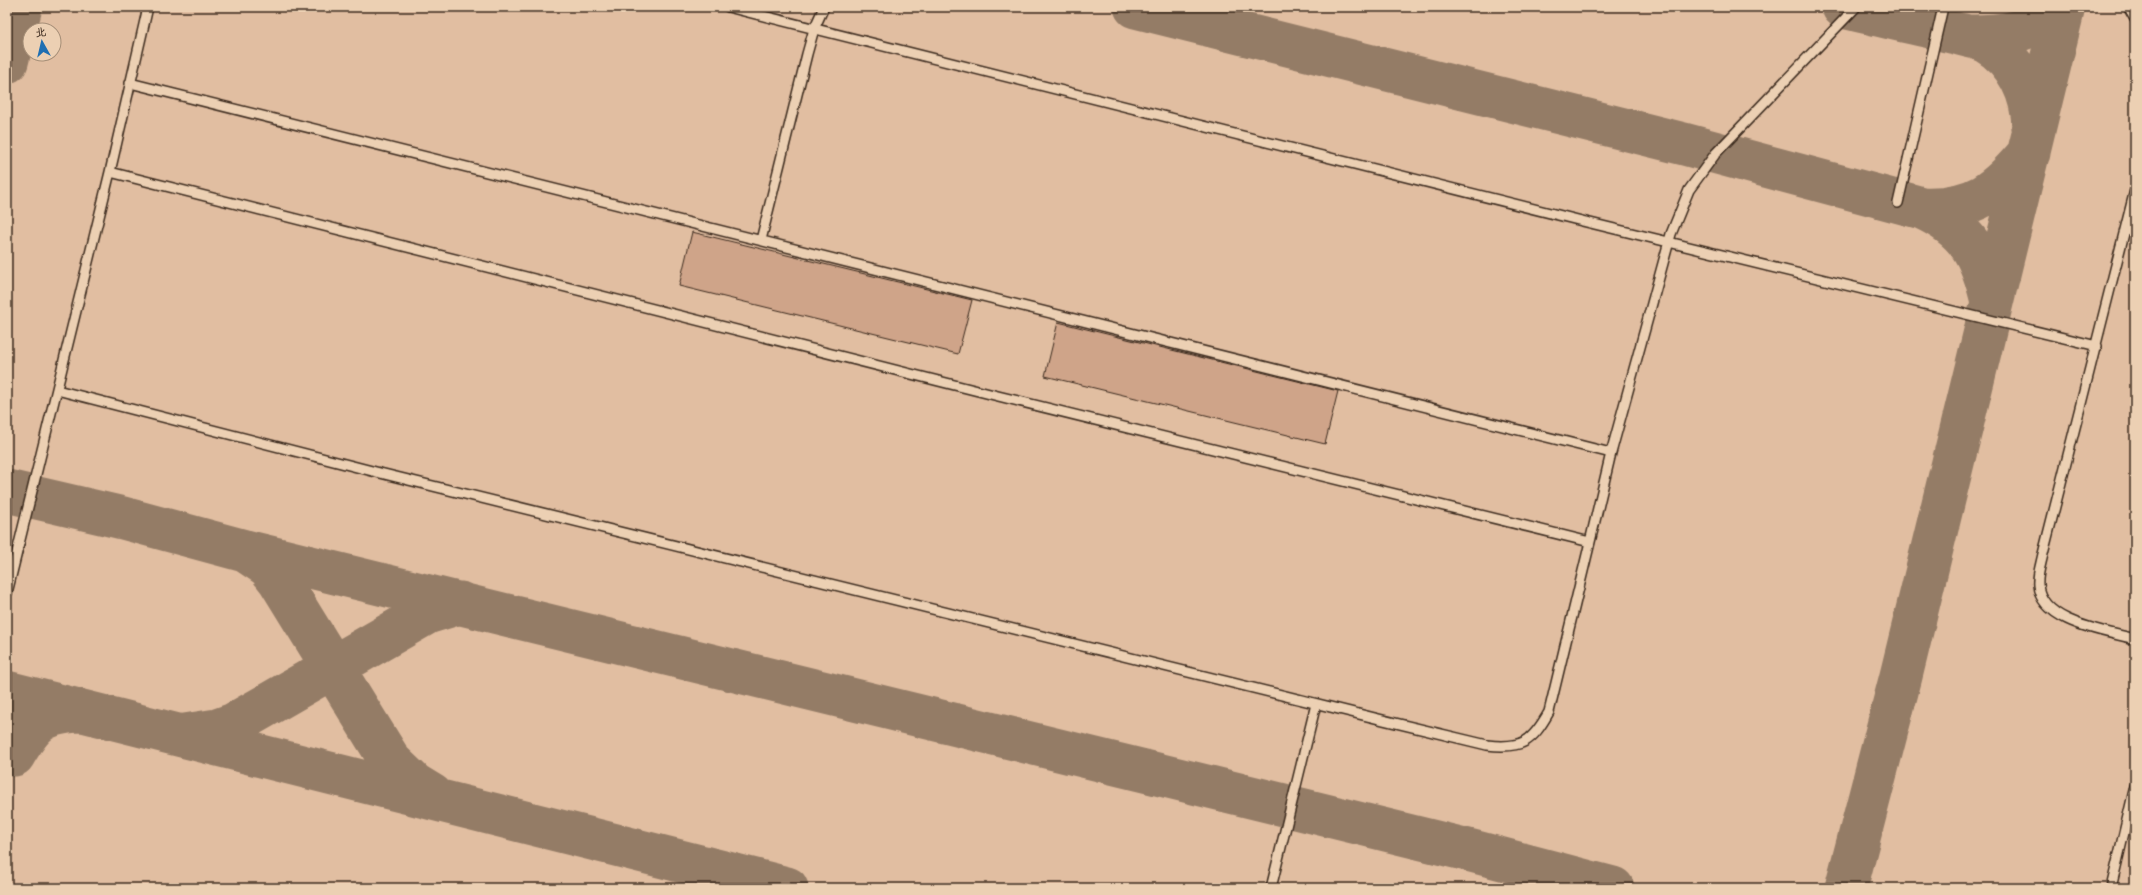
<svg xmlns="http://www.w3.org/2000/svg" width="2142" height="895" font-family="'Architects Daughter','LXGW WenKai TC',sans-serif">
<rect width="100%" height="100%" fill="#edcdaf"/>
<filter id="ink" filterUnits="userSpaceOnUse"><feTurbulence type="fractalNoise" baseFrequency=".025" numOctaves="2"/><feDisplacementMap in="SourceGraphic" scale="8" xChannelSelector="R" yChannelSelector="G"/><feConvolveMatrix kernelMatrix="1 2 1 2 8 2 1 2 1" color-interpolation-filters="sRGB"/></filter>
<g filter="url(#ink)">
<!-- built -->
<path fill="#e1bea1" fill-rule="evenodd" d="M7 7H2135V888H7ZM30 30H54V54H30Z"/>
<g fill="none" stroke-linecap="round" stroke-linejoin="round">
<!-- taxiway -->
<path stroke="#947c66" stroke-width="43" d="M1135 7 1684 144 1922 208C1974 210 1997 192 2029 153
M1843 7C1879 16 1915 23 1951 32 1962 35 1976 37 1986 42 2017 60 2033 95 2033 129
M1968 36C2004 36 2027 35 2053 7
M7 62 21 7
M1922 208C1968 229 1981 254 1992 302
M7 491 123 518 245 551 1472 851 1613 888
M247 552 268 566 279 580 391 762 414 784 432 795
M7 692 787 888
M7 716 14 755C33 723 41 713 80 711
M185 735 217 730 234 724 427 613 460 603
M1846 888 1901 676 2064 7"/>
</g>
<!-- building -->
<path fill="#cfa489" stroke="#3b2a1e" d="M692 232 972 300 958 354 679 286Z
M1058 322 1338 391 1325 444 1045 376Z"/>
<g fill="none" stroke-linecap="round" stroke-linejoin="round">
<defs>
<path id="lane" d="M728 7 1582 221 2097 346
M2128 7 2135 19
M130 83 1611 453
M110 172 998 396 1590 542 1611 453 1671 234 1689 190 1716 153 1856 7
M2135 190 2043 554C2041 564 2037 575 2038 585 2041 623 2106 631 2135 639
M1898 203 1943 7
M761 240 807 54 814 29 824 7
M57 390 380 473 1383 720 1487 745C1523 749 1532 742 1549 712L1590 542
M7 593 110 172 148 7
M1271 888 1316 704
M2111 888 2135 786"/>
</defs>
<!-- lane casing -->
<use href="#lane" stroke="#3b2a1e" stroke-width="12"/>
<!-- lane -->
<use href="#lane" stroke="#ecd0b3" stroke-width="9"/>
</g>
</g>
<!-- margin -->
<rect width="2142" height="895" fill="none" stroke="#ecd0b3" stroke-width="24"/>
<rect x="12" y="12" width="2118" height="871" fill="none" stroke="#3b2a1e" stroke-width="1.5" filter="url(#ink)"/>
<!-- north arrow -->
<g transform="translate(42 42) rotate(352)"><circle r="19" fill="#ecd0b3" stroke="#a58e77"/>
<path d="M0-3L7 15L0 10L-7 15Z" fill="#1f6fb2"/>
<text y="-6" font-size="11" font-weight="bold" text-anchor="middle" fill="#3b2a1e">北</text>
</g>
</svg>
